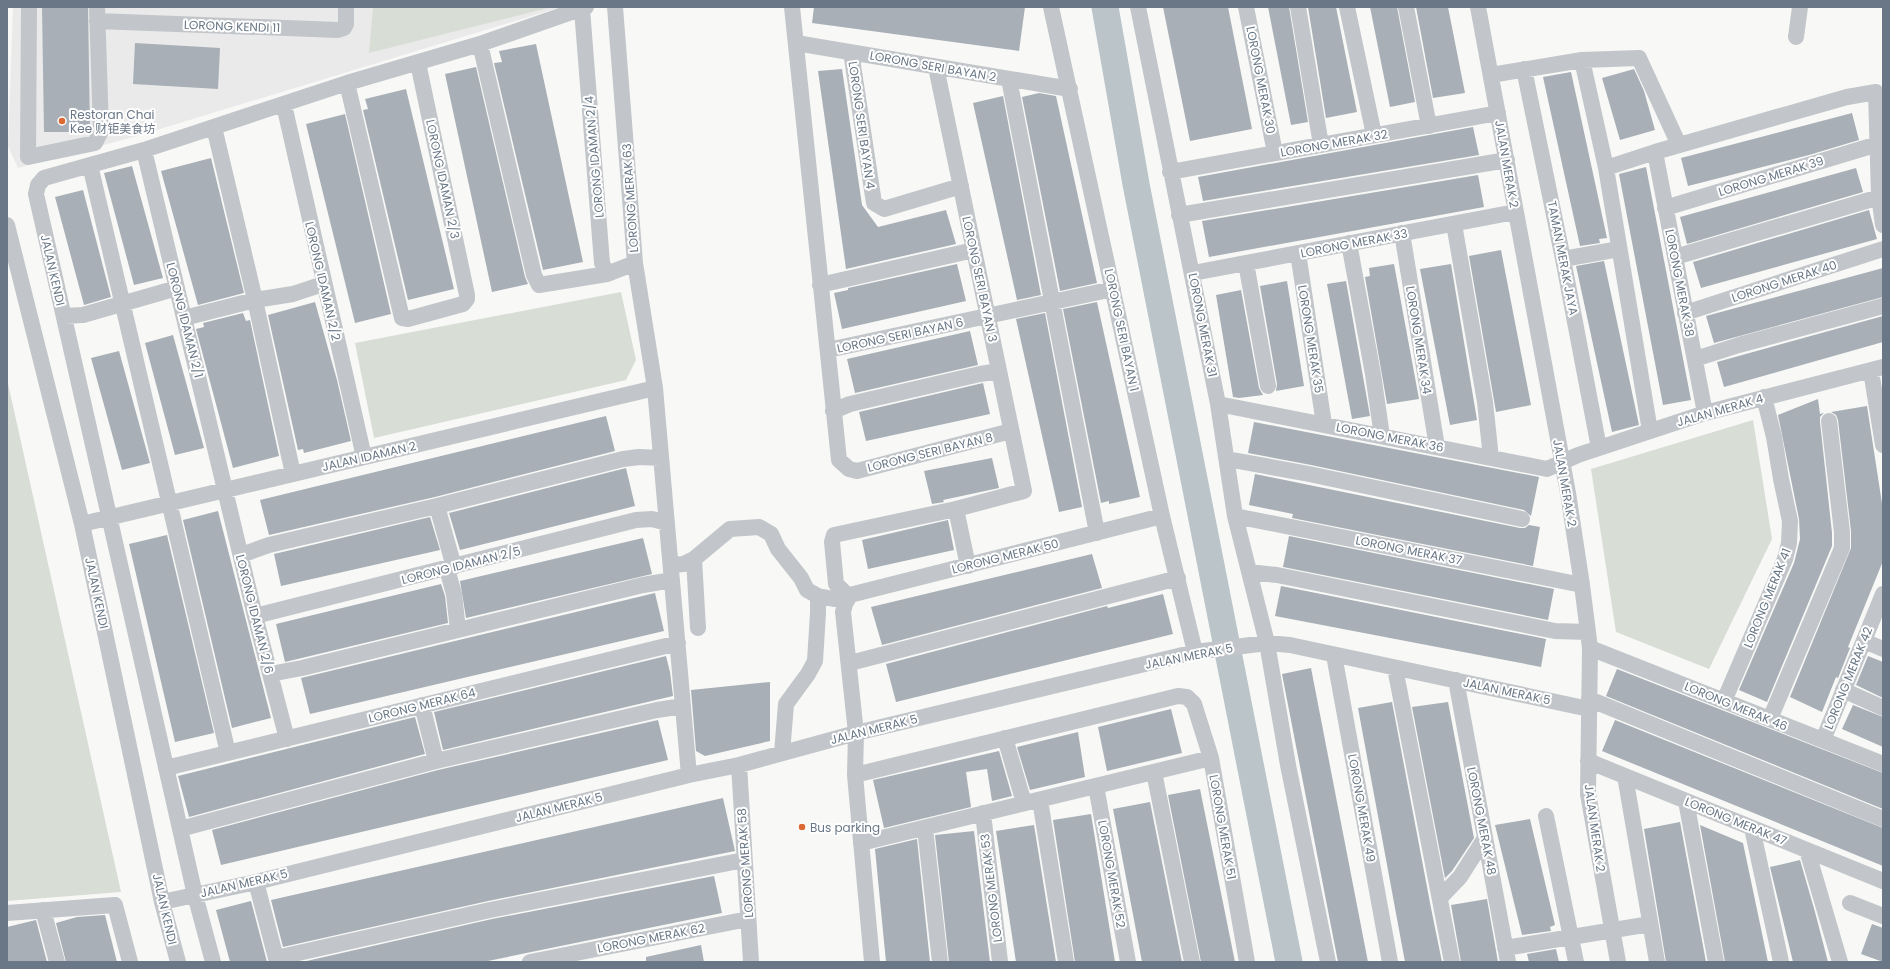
<svg xmlns="http://www.w3.org/2000/svg" width="1890" height="969" font-family="Poppins,'Noto Sans SC',sans-serif">
<rect width="100%" height="100%" fill="#f8f9f6"/>
<!-- built -->
<path fill="#e9eae9" d="M13 7H561L137 136 18 168 8 146Z"/>
<!-- green -->
<path fill="#d8ddd6" d="M373 7H548V8L369 53Z
M621 292 636 360 626 380 374 438 355 343Z
M7 379 121 892 7 901Z
M1753 420 1772 539 1709 669 1616 632 1591 469Z"/>
<g fill="none" stroke-linecap="round" stroke-linejoin="round">
<!-- river -->
<path stroke="#bac4c9" stroke-width="27" d="M1105 7 1136 184 1289 962"/>
</g>
<!-- building -->
<path fill="#a8afb6" d="M42 7H88L90 132H44Z
M814 7H1025L1019 51 812 23Z
M1163 7H1228L1252 129 1190 141Z
M1268 7H1289L1308 122 1291 125Z
M1308 7H1336L1357 112 1326 118Z
M1370 7H1397L1415 102 1390 107Z
M1416 7H1448L1465 93 1433 98Z
M135 43 220 48 218 89 133 84Z
M536 44 583 262 543 270 494 63 502 62 499 51Z
M476 67 525 277 528 284 492 292 445 74Z
M842 69 862 205 878 227 946 210 956 244 846 269 818 71Z
M1634 69 1644 91 1655 130 1620 140 1602 78Z
M1571 72 1607 238 1599 239 1600 243 1580 246 1543 77Z
M406 89 454 289 408 300 363 110 368 109 365 99Z
M1039 93 1056 96 1097 283 1060 291 1022 97Z
M1003 96 1041 295 1017 300 973 103Z
M1852 113 1859 140 1809 155 1688 186 1681 158Z
M345 114 391 314 355 323 306 124Z
M1473 127 1479 155 1203 201 1198 177Z
M211 158 244 293 198 305 161 171Z
M132 166 163 278 134 285 104 173Z
M1646 167 1691 400 1663 405 1619 174Z
M1856 168 1863 192 1687 244 1680 217Z
M1478 175 1484 207 1209 257 1202 221Z
M83 190 111 297 84 305 55 197Z
M1869 210 1877 239 1701 288 1693 262Z
M1501 250 1531 405 1496 412 1469 256Z
M1604 261 1639 425 1612 432 1576 266Z
M957 264 966 301 842 329 834 293 848 290V288Z
M1394 264 1419 399 1387 404 1365 277 1370 276 1369 268Z
M1451 264 1477 420 1450 425 1420 269Z
M1883 268V297L1714 343 1706 316Z
M1287 281 1304 386 1276 391 1277 384 1260 286Z
M1346 281 1370 416 1352 419 1327 284Z
M1241 290 1259 388 1263 395 1239 398 1233 397 1216 295Z
M315 302 337 380 351 441 304 453 303 449 298 450 268 315Z
M1097 302 1140 497 1109 504V501L1101 503 1063 309Z
M243 313 246 321 250 320 279 456 233 468 196 329 204 327 203 323Z
M1045 313 1082 507 1059 512 1016 319Z
M1883 316V342L1724 387 1717 362Z
M970 331 978 365 855 393 847 359Z
M173 335 204 448 175 455 145 343Z
M119 351 150 463 122 470 91 358Z
M983 383 990 414 866 441 859 412Z
M1818 399 1820 414 1824 413 1820 417V422L1832 533V546L1767 702 1739 690 1794 563 1800 539 1799 519 1778 415Z
M1867 406 1883 510V561L1848 647 1850 648 1838 678 1836 677 1822 712 1790 697 1851 548V531L1838 420 1836 415 1831 412Z
M606 416 615 451 435 497 269 535 260 500Z
M1254 422 1539 477 1531 516 1524 510 1311 465 1248 453Z
M992 458 999 488 943 500 944 502 932 504 924 471Z
M626 468 635 506 460 550 449 513Z
M1255 474 1520 528H1525L1529 525 1540 527 1533 566 1292 518 1293 514 1249 505Z
M218 511 271 718 232 728 183 520Z
M430 517 440 550 281 586 274 554Z
M948 520 954 550 868 569 862 540Z
M167 535 214 733 175 742 129 544Z
M1289 536 1554 589 1548 620 1283 567Z
M643 538 652 574 466 618 460 581Z
M1092 554 1102 588 882 645 871 607Z
M441 584 445 596 448 623 285 662 276 624Z
M1281 586 1546 639 1541 667 1275 616Z
M655 593 664 631 310 714 301 678Z
M1163 594 1173 634 896 702 886 664 1107 606 1108 608Z
M666 656 670 672 673 696 443 750 434 712Z
M1868 656 1883 662V698L1856 685Z
M1311 668 1368 962H1338L1282 674Z
M1617 669 1883 773V809L1606 696Z
M770 682V741L705 756 696 751 691 690Z
M1392 702 1431 908 1442 962H1405L1358 708Z
M1448 702 1474 838 1452 871 1445 878 1412 707Z
M1853 705 1883 717V747L1842 729Z
M1171 709 1182 753 1107 771 1098 727Z
M415 717 425 754 189 817 178 776Z
M658 720 668 760 221 865 212 830 438 770Z
M1615 720 1883 828V866L1602 751Z
M1078 732 1085 777 1030 790 1017 747Z
M999 751 1012 796 992 801 987 769 966 772 971 807 884 828 873 780Z
M1200 789 1235 962H1201L1168 795Z
M723 798 735 851 488 901 283 947 271 900Z
M1150 802 1182 962H1142L1113 809Z
M1091 814 1115 962H1075L1053 820Z
M1530 819 1555 925 1550 927 1551 931 1522 935 1495 825Z
M1680 822 1706 962H1666L1644 829Z
M1034 825 1056 962H1016L996 831Z
M1700 825 1743 843 1768 962H1725Z
M974 831 990 962H949L935 835Z
M917 839 930 962H886L875 849Z
M1800 860 1815 912 1828 962H1793L1770 867Z
M714 876 722 913 483 962H302L492 919Z
M1487 899 1498 962H1461L1451 905Z
M251 901 267 962H230L216 910Z
M105 915 117 962H66L56 923 77 917Z
M36 920 47 962H7V927Z
M1872 924 1883 928V962L1861 954Z
M701 945 704 962H646V957Z
M1556 949 1559 962H1529L1527 954Z"/>
<g fill="none" stroke-linecap="round" stroke-linejoin="round">
<!-- minor -->
<path stroke="#c2c5c9" stroke-width="16" d="M29 7 28 157 95 143 101 131 97 7
M615 7 635 263 655 388 689 775
M792 7 839 460 849 469 857 471 1011 431
M1051 7 1162 516 1195 652
M1138 7 1218 404 1235 516 1267 643 1288 765 1328 962
M1246 7 1275 153
M1298 7 1321 145
M1347 7 1374 135
M1406 7 1429 126
M1478 7 1568 493 1582 585 1590 648 1588 794 1618 962
M582 9 602 263 607 274
M97 21 338 30 344 28 346 24V7
M1796 37 1800 7
M796 43 1070 89
M480 44 534 275 539 285 607 274 635 263
M851 52 874 203 884 209 961 186
M1582 60 1606 168 1650 431
M1524 69 1563 259 1599 448
M1491 75 1582 60 1639 58 1679 145
M1009 79 1097 533
M347 83 402 318 408 319 463 304 467 299V295L418 63
M284 105 364 457
M214 127 255 300 293 474
M144 150 255 616 287 739
M1655 152 1705 413
M90 165 228 753
M1606 168 1655 152 1847 97 1876 92 1879 196 1883 225
M1170 172 1498 113
M1665 208 1878 144
M1179 215 1507 160
M1454 224 1485 402 1491 458
M7 225 82 524 162 902 178 962
M1402 233 1437 447
M1349 243 1373 374 1382 436
M1298 253 1324 424
M1675 257 1883 196
M1563 259 1619 249
M1246 263 1268 386
M1193 273 1515 212
M820 285 974 250
M1685 313 1883 249
M64 316 83 315 177 288
M184 318 255 300 293 294 323 284
M828 350 1113 289
M1695 359 1739 345 1883 306
M1871 371 1883 445
M1218 404 1547 469 1578 455 1705 413 1883 367
M833 411 850 404 980 374 999 371
M1227 459 1309 474 1522 519
M437 506 454 567
M956 509 968 566
M1235 516 1582 585
M82 524 655 388
M241 555 269 545 437 506 623 459 639 457 661 458
M694 559 698 628
M671 565 684 564 694 559 730 529 759 527 771 534 778 549 801 578 807 590 818 596 834 599 1162 516
M447 569 454 594 458 630
M1249 572 1277 575 1555 631 1588 632
M849 597 836 584 832 542 834 535 956 509 1024 491 936 67
M849 597 845 604 843 612 856 733 855 775 872 962
M255 616 636 520 652 519 667 523
M1864 641 1883 649
M1590 648 1883 764
M1334 655 1390 962
M850 663 1178 578
M1395 668 1452 962
M270 674 302 668 643 585 672 580
M1456 680 1508 962
M1843 690 1883 708
M1589 699 1883 819
M1724 701 1785 559 1789 543 1790 521 1781 479 1774 437 1764 397
M422 705 436 761
M1770 719 1842 548V532L1829 421
M1005 738 1024 803
M1823 740 1883 594
M782 753 786 704 808 674 815 661 818 613V596
M1588 761 1883 881
M739 765 751 962
M166 768 678 643
M1154 772 1192 962
M855 775 1178 696 1187 697 1194 704 1211 758 1247 962
M1625 776 1657 962
M1096 786 1128 962
M1040 800 1066 962
M1686 801 1716 962
M983 813 1000 962
M1546 816 1576 962
M925 828 940 962
M1752 828 1781 962
M180 829 436 761 657 710 683 706
M861 843 1211 758
M1807 850 1840 962
M256 882 277 962
M1440 898 1460 877 1485 838
M162 902 256 882 689 775 739 765 856 733 1195 652 1267 643 1290 645 1589 709
M1850 903 1883 916
M43 910 57 962
M7 913 115 905 130 962
M1505 948 1650 924
M276 958 490 910 744 860
M213 962 195 895 36 194 38 185 44 178 144 150 347 83 480 44 586 7
M530 962 748 919"/>
</g>
<!-- markers -->
<g fill="#dc6933" stroke="#fff" stroke-width="1.5">
<circle cx="62" cy="121" r="4"/>
<circle cx="802" cy="827" r="4"/>
</g>
<g text-anchor="middle" dominant-baseline="central" stroke-width="4" stroke-linejoin="round" paint-order="stroke">
<!-- street labels -->
<g font-size="12" fill="#697786" stroke="#fff">
<text transform="translate(232 26) rotate(2)">LORONG KENDI 11</text>
<text transform="translate(933 66) rotate(10)">LORONG SERI BAYAN 2</text>
<text transform="translate(1261 80) rotate(79)">LORONG MERAK 30</text>
<text transform="translate(862 125) rotate(82)">LORONG SERI BAYAN 4</text>
<text transform="translate(1334 143) rotate(-10)">LORONG MERAK 32</text>
<text transform="translate(594 157) rotate(-95)">LORONG IDAMAN 2/4</text>
<text transform="translate(1507 164) rotate(80)">JALAN MERAK 2</text>
<text transform="translate(1771 176) rotate(-17)">LORONG MERAK 39</text>
<text transform="translate(443 179) rotate(78)">LORONG IDAMAN 2/3</text>
<text transform="translate(630 198) rotate(-94)">LORONG MERAK 63</text>
<text transform="translate(1354 243) rotate(-11)">LORONG MERAK 33</text>
<text transform="translate(1563 258) rotate(79)">TAMAN MERAK JAYA</text>
<text transform="translate(53 270) rotate(77)">JALAN KENDI</text>
<text transform="translate(980 279) rotate(78)">LORONG SERI BAYAN 3</text>
<text transform="translate(323 281) rotate(77)">LORONG IDAMAN 2/2</text>
<text transform="translate(1784 281) rotate(-18)">LORONG MERAK 40</text>
<text transform="translate(1680 283) rotate(79)">LORONG MERAK 38</text>
<text transform="translate(185 320) rotate(76)">LORONG IDAMAN 2/1</text>
<text transform="translate(1203 325) rotate(79)">LORONG MERAK 31</text>
<text transform="translate(1122 330) rotate(78)">LORONG SERI BAYAN 1</text>
<text transform="translate(900 335) rotate(-12)">LORONG SERI BAYAN 6</text>
<text transform="translate(1311 339) rotate(81)">LORONG MERAK 35</text>
<text transform="translate(1419 340) rotate(81)">LORONG MERAK 34</text>
<text transform="translate(1720 410) rotate(-16)">JALAN MERAK 4</text>
<text transform="translate(1390 437) rotate(11)">LORONG MERAK 36</text>
<text transform="translate(930 452) rotate(-14)">LORONG SERI BAYAN 8</text>
<text transform="translate(369 456) rotate(-13)">JALAN IDAMAN 2</text>
<text transform="translate(1565 483) rotate(80)">JALAN MERAK 2</text>
<text transform="translate(1409 550) rotate(11)">LORONG MERAK 37</text>
<text transform="translate(1005 556) rotate(-14)">LORONG MERAK 50</text>
<text transform="translate(461 565) rotate(-14)">LORONG IDAMAN 2/5</text>
<text transform="translate(97 593) rotate(78)">JALAN KENDI</text>
<text transform="translate(1767 598) rotate(-68)">LORONG MERAK 41</text>
<text transform="translate(255 614) rotate(76)">LORONG IDAMAN 2/6</text>
<text transform="translate(1189 656) rotate(-11)">JALAN MERAK 5</text>
<text transform="translate(1848 678) rotate(-68)">LORONG MERAK 42</text>
<text transform="translate(1507 691) rotate(12)">JALAN MERAK 5</text>
<text transform="translate(422 705) rotate(-14)">LORONG MERAK 64</text>
<text transform="translate(1736 706) rotate(22)">LORONG MERAK 46</text>
<text transform="translate(874 729) rotate(-14)">JALAN MERAK 5</text>
<text transform="translate(559 807) rotate(-14)">JALAN MERAK 5</text>
<text transform="translate(1362 808) rotate(80)">LORONG MERAK 49</text>
<text transform="translate(1482 821) rotate(79)">LORONG MERAK 48</text>
<text transform="translate(1736 821) rotate(22)">LORONG MERAK 47</text>
<text transform="translate(1223 827) rotate(80)">LORONG MERAK 51</text>
<text transform="translate(1595 828) rotate(82)">JALAN MERAK 2</text>
<text transform="translate(745 863) rotate(-94)">LORONG MERAK 58</text>
<text transform="translate(1112 874) rotate(80)">LORONG MERAK 52</text>
<text transform="translate(244 883) rotate(-13)">JALAN MERAK 5</text>
<text transform="translate(991 888) rotate(-97)">LORONG MERAK 53</text>
<text transform="translate(165 909) rotate(77)">JALAN KENDI</text>
<text transform="translate(651 938) rotate(-11)">LORONG MERAK 62</text>
</g>
<!-- poi labels -->
<g font-size="12" fill="#697786" stroke="#fff" text-anchor="start">
<text x="70" y="114">Restoran Chai<tspan x="70" dy="14">Kee 财钜美食坊</tspan></text>
<text x="810" y="827">Bus parking</text>
</g>
</g>
<!-- border -->
<rect width="1890" height="969" fill="none" stroke="#697786" stroke-width="16"/>
</svg>
